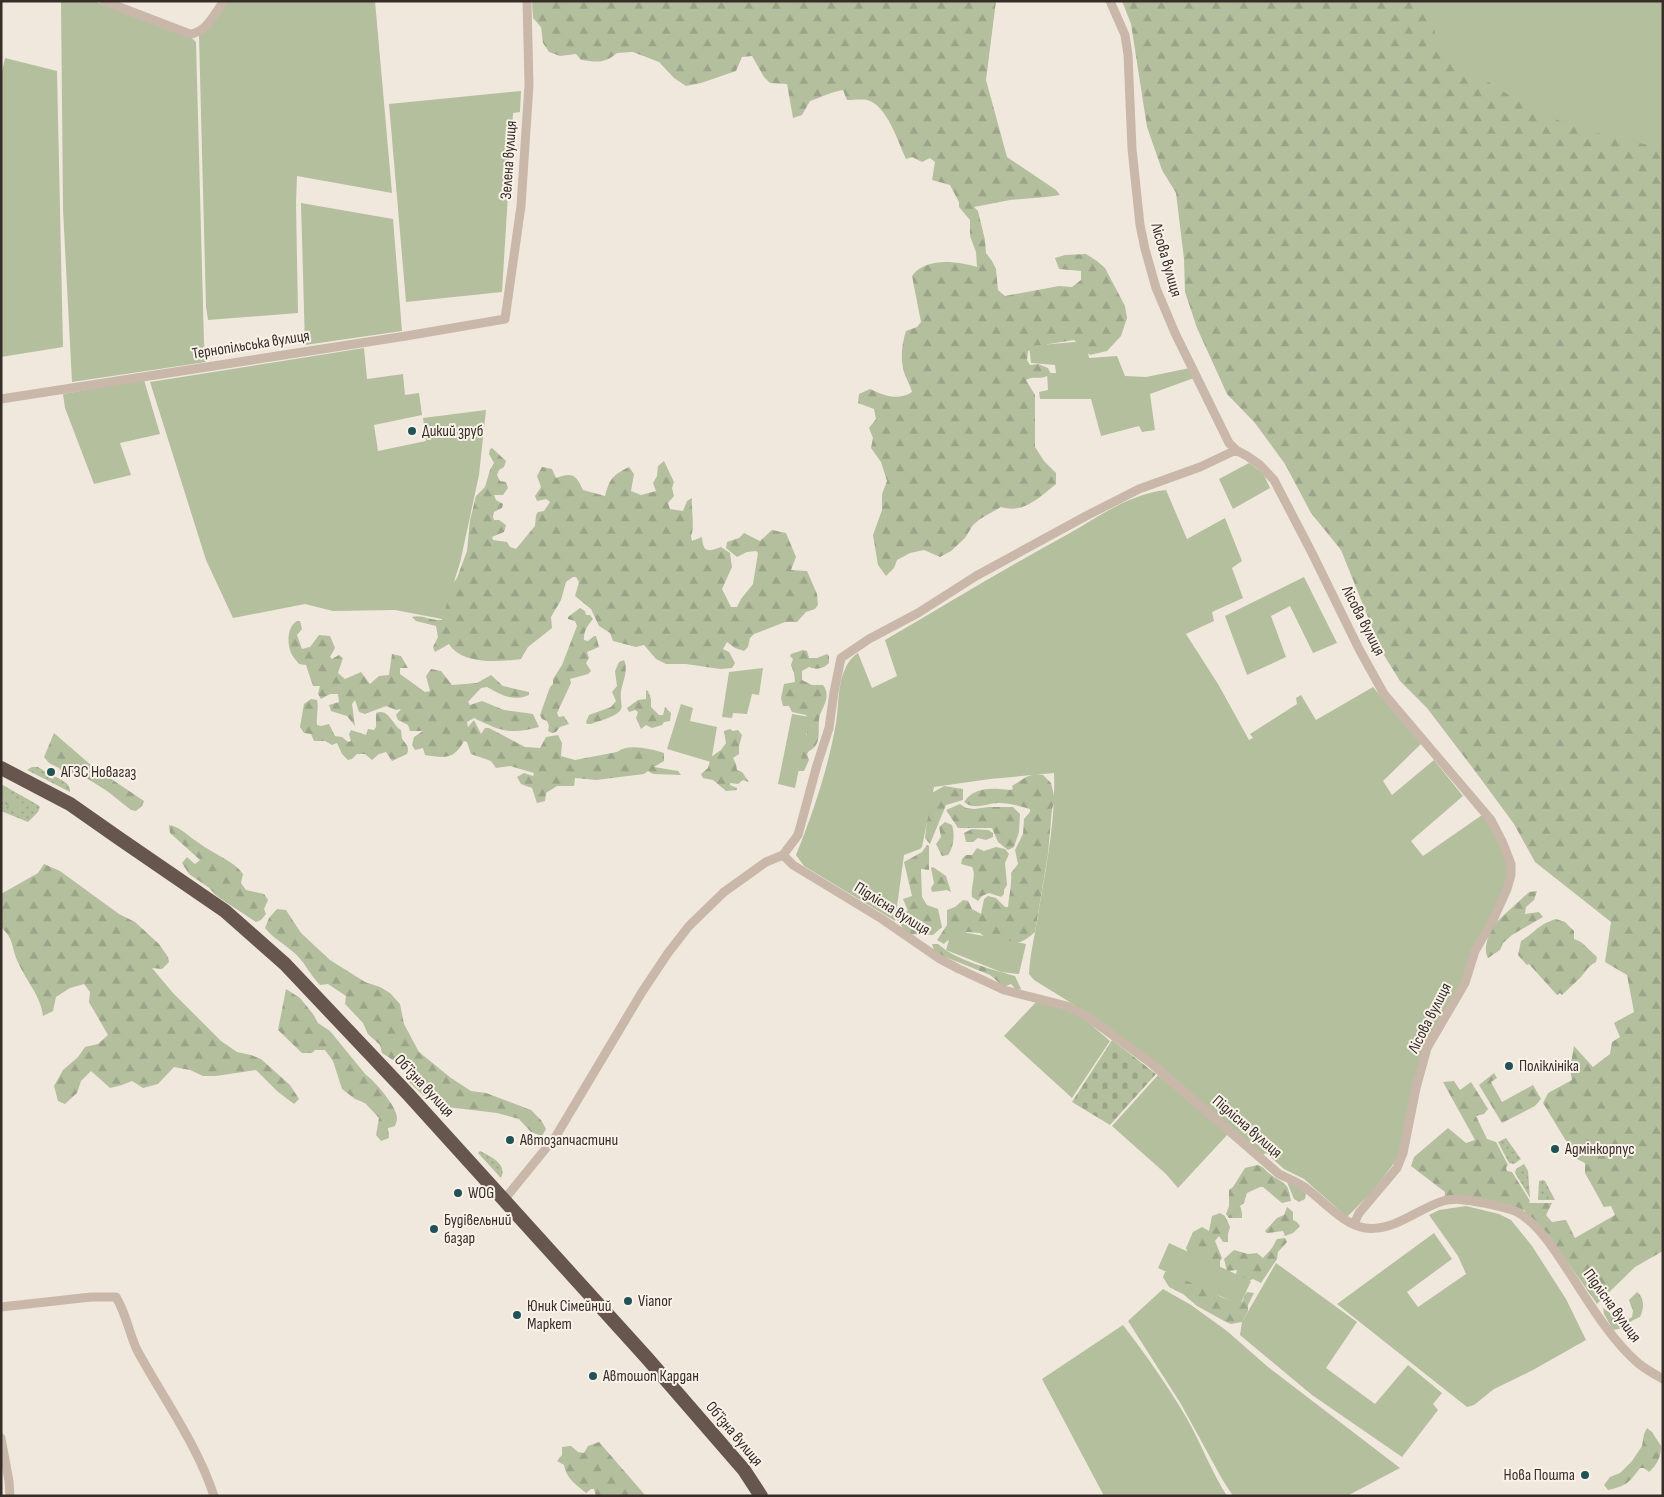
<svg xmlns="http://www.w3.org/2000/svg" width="1664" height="1497" font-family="'Sofia Sans Condensed',sans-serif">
<defs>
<pattern id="grass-dots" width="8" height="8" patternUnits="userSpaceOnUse" patternTransform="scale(1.25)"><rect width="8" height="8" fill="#b4bf9e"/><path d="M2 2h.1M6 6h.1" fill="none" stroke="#9ba488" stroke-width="1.8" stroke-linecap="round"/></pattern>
<pattern id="forest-firs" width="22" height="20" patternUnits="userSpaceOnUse" patternTransform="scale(1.25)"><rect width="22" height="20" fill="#b4bf9e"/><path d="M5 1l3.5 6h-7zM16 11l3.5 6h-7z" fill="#9ba488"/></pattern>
<pattern id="cemetery-stones" width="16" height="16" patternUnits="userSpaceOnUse" patternTransform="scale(1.25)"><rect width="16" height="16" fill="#b4bf9e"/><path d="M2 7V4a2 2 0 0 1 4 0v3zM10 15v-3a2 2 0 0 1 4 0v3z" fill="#9ba488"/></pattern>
</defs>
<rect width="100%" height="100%" fill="#f1e8dd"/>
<!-- grass -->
<path fill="url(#grass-dots)" d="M32 767H38L46 772 45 775 53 779 54 776C61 780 71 783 70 792L27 770Z
M1 784 38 805 40 807 38 812 28 822 1 811Z
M1506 1138 1521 1159 1514 1164 1509 1163 1498 1142Z
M480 1151C490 1156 508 1164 501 1178L478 1153Z
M1524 1164 1528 1171 1530 1198 1515 1173 1516 1169Z
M1543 1180 1545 1181 1555 1200H1538L1539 1181Z"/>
<!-- forest -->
<path fill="url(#forest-firs)" d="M532 1H996L986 80 1007 157 1056 190 1060 195 1046 197 1010 200 974 207 978 211 985 240 986 253 992 261 996 269 998 290 1005 296 1059 286 1072 287 1081 280V271L1059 269 1055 258 1065 255 1086 254 1097 261 1105 268 1125 306 1127 318 1121 336 1107 351 1090 355 1074 340 1049 344 1028 351 1027 360 1030 365 1038 364 1048 368 1051 374C1040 381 1035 375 1026 380L1035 395V447L1044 461 1056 473V484C1039 498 1023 514 1001 507L980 519 973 525 965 538 951 551 940 557 924 550 910 553 897 560 894 568 886 576 878 565 873 535 882 510V494L887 481 881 462 871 448 873 438 869 428 876 419 874 409 858 403 859 394 870 389C885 396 898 401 912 392 910 384 906 379 904 372 900 359 902 343 906 331L917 327 921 322 912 276C926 257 956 261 977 267L976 252 970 236V220L959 207V202L950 185 932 180 935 162 930 158 922 162 912 157 906 159C898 142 887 105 867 100 863 99 853 100 847 100L843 90C831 92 822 97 810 101L802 115 793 118 787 84 770 83 764 77 752 56 742 57 736 71 701 83 686 86 674 78 659 62 633 52 617 53C604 64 597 62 581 60L576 54 560 56 549 52 543 43 541 27 533 18Z
M1122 1H1663V1251L1635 1267 1597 1304 1559 1250 1525 1213V1210L1522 1211 1444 1201 1445 1192 1411 1166 1414 1157 1448 1128 1466 1143 1475 1140 1443 1082 1454 1081 1460 1090 1471 1082 1488 1109 1484 1114 1476 1116 1487 1139 1496 1142 1508 1165 1506 1168 1507 1171 1512 1172 1530 1201 1529 1203H1552L1546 1215 1552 1222 1566 1220 1575 1238 1615 1215 1611 1206 1604 1207 1585 1173V1163L1577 1159 1543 1103 1548 1093 1572 1080 1570 1069 1574 1046 1593 1067 1610 1054 1612 1042 1620 1037 1614 1023 1634 1012 1627 975 1605 962 1611 922 1535 862 1514 824 1478 775 1427 708 1400 681 1382 652 1341 550 1311 513 1285 464 1255 423 1227 394 1197 328 1185 292 1184 259 1176 193 1162 170 1147 127 1131 24Z
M492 448 506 461 504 467 499 470 497 475 500 481 506 482 508 488 503 495H494L496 500 503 504 502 508 494 512 493 517 494 520H499L506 525 504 532 492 537 493 540 507 542 510 547 516 549 535 526 536 515 538 512 544 511 550 502 546 499 537 501 535 496 541 487 537 476 542 467 552 469 556 478C572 472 576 474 583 490L605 496C610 478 612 476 629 467L634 474 631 491 641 495 656 491 653 483 657 476 658 466 664 461 674 482 672 488 674 496 668 503 670 509 683 511 687 501 692 498C691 509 695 528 691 536L692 541 702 537C703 553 708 552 721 547L730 553 732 567 722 589 731 607H737L741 599 753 584 758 553 756 551 747 552 737 557 726 548 727 542 739 538 744 533 760 541 772 530 786 533 796 557 791 570 807 571 817 594 818 605 815 609 806 612 797 622H785L754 634 750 638 748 647 744 651 735 648 727 642 723 649 729 652 735 663 732 668 720 669 686 664H666L656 659 644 645 636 647 613 641 610 633 599 626 591 609 575 596 579 582 576 577H573L566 582 561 600 551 617 552 628 528 647 521 659C500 662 462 665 449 644L435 652 433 647 438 637 436 626 416 621 412 617C421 614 432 621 442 620L440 612 446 592 457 578 467 551 470 520 476 496 485 487 490 470 494 463 489 454 490 449Z
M580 608 585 611 586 615H590L593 619C588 625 583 632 584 640L588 641 594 636H596L599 647 587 652 589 658 586 663 591 671 588 674 570 679 571 683 557 713 559 717 564 716 569 724 560 727 556 732 552 733 548 731 549 726 547 721 542 719 540 715 550 687 553 684V679L562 665 577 626 575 621 568 619V617Z
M297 621H300L302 629 297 635 302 649 310 647 319 635 330 636 335 648 330 657 332 659 339 655 343 658 338 673 345 679 361 672 370 684 379 676 389 675 392 654 401 656 408 668H400V674L425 692 430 691 426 676 431 669 441 671 452 685 477 683 491 675 503 686 529 692V695C513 702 501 695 487 687L481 688 468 702 470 705 482 701 504 710 533 714 539 727C511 735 500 731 474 718L467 722 468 727 474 720 481 734 485 728H489L525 747 540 748 546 737 558 735 562 743 561 756 575 760 617 752C629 743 651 749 664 753V761L654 767 678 771 681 775 653 774 648 771 644 774 596 780 575 778 574 786H557L546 793 545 801 537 803 532 788 521 784 517 777 524 773 533 776 534 773 510 766 496 768 491 761 471 754 467 742 464 741C454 760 444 758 425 755L423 748 415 750 412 745 414 737 423 731H410L408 725 398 720 396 715 401 709 396 710 386 706 365 714 359 712 355 700 352 704 355 726 347 716 331 711 329 705 339 702 338 694H330L321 699 318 694 320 686H313L306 665 299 664C296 660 291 655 290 650 287 640 288 626 297 621Z
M803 650 807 651 809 658H817L827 654 829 656V663C823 669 817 670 809 667L802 671V680L812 685H823C831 695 824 705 820 715 816 728 824 744 809 751L807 754 809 760 804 771H797L800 741 807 734 805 725 808 719 806 715 792 712 789 706H783L781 698 784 684 795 682 794 673 791 665 793 659 790 656 791 654Z
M624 660C630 673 619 686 621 699 621 704 623 706 620 711 614 717 599 721 591 724H587L586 722 589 715 611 707 616 701 612 692 617 686 615 671 619 662Z
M646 690 648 691 651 699V707L659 715H663L665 707 671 713 670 721 664 722 662 725 652 728 646 725 641 729 636 718 638 712 635 710 629 712 627 708 638 700 646 699Z
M311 699 317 700C319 708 316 716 317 725L321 726 329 724 335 736 342 737 348 742 351 741 349 734 351 730 366 735 368 729 374 730 376 727V713C389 708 392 725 401 730L402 739C406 744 410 747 407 754L392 761 386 752 379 754 372 760 365 754H357L352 759 348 760 342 754 337 743 332 745 325 741H314L311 734 304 733 300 727 304 704Z
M730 729 733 731 738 730 742 735 739 746V754L733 758 736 764 737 770 742 772 749 782 743 780 738 784 730 783V785L737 788V790L726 791 713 780 703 778 701 774 708 768 711 757 721 750 726 743 724 731Z
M54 733 92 766 144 801 142 806 136 811 131 810 107 791 77 772 70 776H65L59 768 49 763 44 757Z
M1035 774 1043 775 1051 783 1055 800 1052 809 1048 854 1035 932C1018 948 998 950 980 933L967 932 947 941 944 944 937 940 947 925V910L955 907 963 900 968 901 972 909 981 914 984 899 988 896 996 898 1005 907H1008C1009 895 1012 885 1011 873L1018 864 1015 850 1023 834 1024 819 1030 812V809C1019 806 1010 803 998 803 986 803 975 811 964 802 974 786 994 788 1010 790L1013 789 1012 786 1026 777Z
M944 786 963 789V800L946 805 930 844 925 838 930 794Z
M1 792 6 793 12 800 24 804 25 810 20 812C13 810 9 805 1 802Z
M960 804 966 808 974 809 989 807H1013L1020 814 1019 832 1014 847 1008 850 998 842 992 828H958L946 810Z
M945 822 952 825C955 834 954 847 948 855L942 856 936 844 941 837 939 827Z
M169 825C181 827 189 837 199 843 213 854 233 860 243 874L241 883 246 890 264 894 268 900 264 909 266 914 261 920 256 922 218 897 208 887 189 874 182 863 187 857 195 864 200 860 170 833Z
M972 829 988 830 993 833V837L986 840 978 838 973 842H966L964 833Z
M927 845 929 846V870L921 869 922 897 927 905 938 909 942 927 933 935 907 934 893 914 908 911 903 899 912 896 904 862 922 852Z
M996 847 1005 849 1009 854 1005 863 1007 885 1004 890V894L1001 897 989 893 982 896 978 901 972 897C970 887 977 876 972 867L961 864 962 859 966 855H972L977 848 984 851Z
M44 864 60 871 119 914 135 922 159 944 168 957 169 962 162 969 152 968 173 993 221 1041 237 1052 251 1055 261 1059 290 1085 299 1099 294 1104 277 1091 256 1070 216 1076H203L190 1070 174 1067 158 1084 143 1088 132 1081 122 1085 110 1088 91 1071 81 1081 77 1093 65 1104 58 1101 54 1086 63 1070 78 1057 85 1047 98 1044 108 1035 89 1002 90 992 84 984 70 988 56 997 53 1011 43 1016C41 996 26 981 18 962 11 948 15 940 1 927V894L38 873Z
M933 867 946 876 951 892 947 890 932 892 931 888 934 883 931 868Z
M1537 891 1534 900 1526 907 1525 914 1539 912 1543 917 1512 935 1503 943 1500 950 1488 958C1483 950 1488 936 1492 928 1494 923 1523 898 1529 892Z
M277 909 286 910 301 933 330 960 365 982 380 987 390 993 400 1004 404 1024 419 1052 451 1078 471 1091 486 1093 531 1110 541 1120 546 1129 542 1136 531 1132 519 1119 497 1113 447 1107 426 1098 410 1083 404 1071 396 1062 382 1053 380 1045 368 1034 363 1023 345 1004 346 996 328 984 320 985C309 974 304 960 292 951 282 942 274 939 265 928L269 918Z
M1556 919 1565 922 1574 931V939L1581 942 1597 957 1596 962C1588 966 1586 971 1581 977 1575 983 1568 989 1562 995L1560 993 1557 995 1529 964 1527 965 1518 955 1521 941C1536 932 1537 925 1556 919Z
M932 944H938C957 961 991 969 1015 976L1021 989 1017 991 1011 984 1004 987 990 975 938 954 934 950Z
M286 989 300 998 313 1014 318 1023 330 1031 366 1075C375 1081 397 1107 397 1118 397 1121 396 1123 395 1126L388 1128 389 1138 381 1141 376 1135 379 1118 365 1103 355 1099 342 1089 333 1061 325 1050H315L312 1053H302L278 1030Z
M1494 1073 1497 1078 1491 1082 1502 1102 1533 1085 1541 1099 1535 1106 1502 1123 1479 1085Z
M1257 1165C1264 1166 1265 1171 1270 1174 1285 1185 1288 1181 1291 1201L1282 1203 1263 1187H1260L1247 1193 1244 1203 1240 1206 1242 1213V1218H1229L1226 1214 1229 1206V1190L1233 1187 1245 1168Z
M1287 1182 1303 1188 1306 1194 1305 1199 1299 1202 1294 1199Z
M1287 1207 1293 1212V1220L1297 1222 1300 1226 1293 1233 1285 1236 1283 1231 1267 1233 1265 1231 1277 1218 1284 1215Z
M1220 1213 1225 1216 1230 1227 1228 1234V1242H1223L1219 1236 1215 1241 1222 1258 1220 1261V1268L1188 1253 1186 1248 1193 1232 1202 1227 1209 1231 1212 1216Z
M1285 1238 1287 1242 1278 1252 1277 1259 1261 1283 1253 1279 1243 1283 1235 1277 1237 1270 1227 1271 1224 1259 1234 1250 1248 1254 1257 1253 1263 1258 1272 1248 1277 1239Z
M1168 1271 1206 1287 1221 1297 1238 1303 1243 1301 1244 1296 1247 1292 1254 1293 1248 1305V1311L1242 1322 1231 1324 1226 1322 1197 1306 1183 1294 1169 1287 1163 1277 1165 1272Z
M1637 1292C1645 1298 1644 1309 1640 1317 1630 1320 1623 1330 1613 1330L1604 1314 1603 1308 1617 1318 1627 1320 1632 1317 1633 1311 1629 1300Z
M1647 1428 1652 1432 1661 1446C1661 1457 1657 1465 1649 1472L1644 1468H1640C1629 1483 1626 1486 1608 1490L1604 1485 1610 1477 1620 1473 1632 1461 1642 1446 1644 1434Z
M599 1442 645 1495 646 1496H596L594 1489H591L586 1493C576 1485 566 1478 564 1465L557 1461 562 1455V1447L571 1446 578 1452 584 1453 588 1446Z"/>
<!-- cemetery -->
<path fill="url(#cemetery-stones)" d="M1112 1040 1156 1074 1110 1125 1072 1102Z"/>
<!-- garden -->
<path fill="#b4bf9e" d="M61 1H94L191 37 196 42 204 343 206 362 72 382 63 210Z
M226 1H375L392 193 297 176 296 203 298 313 208 320 206 307 199 36Z
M1434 1H1663V177L1662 164 1657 147 1604 135 1560 121 1520 102 1487 81 1461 69 1438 50 1431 10Z
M5 58 57 71 63 347 1 357V76Z
M521 91 520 112 513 113 502 292 406 302 389 104Z
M301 203 393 219 402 331 305 345Z
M1086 341 1089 358 1117 356 1125 376 1146 377 1190 368 1194 378 1150 394 1155 430 1142 432 1139 426 1101 436 1091 399H1040L1039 392 1048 390 1047 373H1056L1055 365 1031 363 1029 346Z
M364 348 367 379 403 374 405 395 419 393 422 415 374 425 378 451 426 441 423 418 486 410 479 475 460 563 442 619 395 610 333 611 305 604 233 618 206 560 150 382Z
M144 380 160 434 120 443 131 475 94 484 65 408 63 394Z
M1249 463 1263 473 1270 488 1233 509 1219 479Z
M1166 490 1187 539 1225 518 1242 561 1232 568 1243 598 1212 612 1214 621 1186 634 1218 684 1249 740 1253 738 1250 734 1297 704 1296 698 1301 695 1316 720 1373 687 1421 744 1383 781 1392 795 1434 760 1463 796 1411 841 1423 856 1482 815 1496 834 1509 871 1506 882 1459 988 1432 1034 1398 1158 1372 1192 1347 1217 1304 1179 1284 1169 1266 1153 1261 1156 1089 1014 1034 980 1029 974C1030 955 1034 939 1037 921 1045 872 1056 823 1054 773L990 779 934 787 922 847 920 849 904 855 895 921 804 866 796 855C813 813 828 769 836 723 839 705 837 684 846 667 848 662 853 656 858 653L872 688 897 676 885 640C947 604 1007 567 1070 533 1101 515 1130 494 1166 490Z
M1304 577 1337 643 1313 653 1290 606 1271 616 1286 657 1247 675 1225 616Z
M763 668 759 695 752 694 747 714 733 713 732 718 722 717 729 672Z
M681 704 693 708 690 721 717 727 711 762 667 749Z
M792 714 810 717 795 788 778 784Z
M952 930 1026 944 1019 974 1001 972 946 950Z
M1038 1000 1075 1011 1110 1041 1072 1098 1004 1036Z
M1158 1075 1228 1134 1178 1188 1166 1174 1112 1126Z
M1466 1206 1499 1214 1511 1220 1532 1246 1566 1299 1586 1340 1533 1370 1494 1389 1474 1405 1467 1407 1337 1304 1434 1233 1452 1259 1407 1292 1418 1307 1466 1274 1458 1256 1429 1215 1439 1210Z
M1169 1243 1251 1281 1240 1305 1158 1268Z
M1276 1263 1357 1322 1326 1368 1375 1404 1408 1365 1442 1393 1433 1404 1438 1410 1402 1457 1312 1395 1240 1335 1242 1322Z
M1163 1289 1191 1305 1227 1331 1268 1367 1400 1468 1347 1496H1233L1222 1479 1181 1404 1128 1321Z
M1123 1325C1146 1355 1167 1385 1186 1417 1201 1443 1211 1471 1227 1496H1104L1042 1379Z"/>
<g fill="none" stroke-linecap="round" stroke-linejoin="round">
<!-- minor -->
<path stroke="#c9b8aa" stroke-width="9" d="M104 1 190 34C207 32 214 14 224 1
M1110 1 1125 35 1128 55 1132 149 1140 225 1145 249 1156 288 1175 333 1229 443 1236 450 1247 456 1260 465 1274 480 1312 553 1359 649 1384 694 1491 820 1502 841 1511 864V875L1507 889 1494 918 1475 951 1465 983 1427 1048 1416 1088 1403 1153 1397 1168 1359 1213 1354 1224
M1 399 406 336 505 319 521 206 529 85 527 1
M783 855 793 865 882 919 940 959 959 969 1004 990 1067 1006 1088 1017 1151 1063 1279 1174C1287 1178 1295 1181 1303 1186 1321 1198 1343 1225 1365 1228 1394 1232 1417 1209 1443 1201 1457 1197 1470 1201 1484 1203 1495 1206 1507 1207 1517 1212 1538 1223 1556 1252 1569 1272 1588 1301 1611 1340 1638 1363 1645 1369 1654 1374 1663 1379
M503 1201 556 1136 642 992 668 953 689 926 724 892 766 862 783 855 798 835 817 765 829 728 834 692 841 658 869 639 918 613 976 576 1086 516 1139 489 1200 467 1236 450
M1 1307 91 1297H116C126 1313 129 1333 137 1350 163 1398 197 1444 214 1496
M1 1438 9 1481 10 1496"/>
<!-- trunk -->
<path stroke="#67564e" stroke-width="14" d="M1 768 70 804 120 839 225 911 285 964 408 1094 647 1358 744 1470 761 1496"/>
</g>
<!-- markers -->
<g fill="#215256" stroke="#f9f2e9" stroke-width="2">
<circle cx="412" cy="431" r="5"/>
<circle cx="51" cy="772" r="5"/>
<circle cx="1509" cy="1066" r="5"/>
<circle cx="510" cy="1140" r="5"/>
<circle cx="1555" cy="1149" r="5"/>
<circle cx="458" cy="1193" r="5"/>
<circle cx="434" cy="1229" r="5"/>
<circle cx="628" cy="1301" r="5"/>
<circle cx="517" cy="1315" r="5"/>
<circle cx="593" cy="1376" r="5"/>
<circle cx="1585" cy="1475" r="5"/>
</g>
<g text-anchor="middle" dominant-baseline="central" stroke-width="4" stroke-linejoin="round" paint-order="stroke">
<!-- street labels -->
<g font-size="16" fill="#362d29" stroke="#f9f2e9">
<text transform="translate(509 160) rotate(-86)">Зелена вулиця</text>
<text transform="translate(1166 260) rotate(74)">Лісова вулиця</text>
<text transform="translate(251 345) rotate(-9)">Тернопільська вулиця</text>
<text transform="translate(1363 621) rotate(63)">Лісова вулиця</text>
<text transform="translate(892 909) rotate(32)">Підлісна вулиця</text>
<text transform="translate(1430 1018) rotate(-63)">Лісова вулиця</text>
<text transform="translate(424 1086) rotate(47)">Обʼїзна вулиця</text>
<text transform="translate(1247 1127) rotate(41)">Підлісна вулиця</text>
<text transform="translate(1612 1306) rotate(54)">Підлісна вулиця</text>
<text transform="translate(734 1434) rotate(50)">Обʼїзна вулиця</text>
</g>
<!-- poi labels -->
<g font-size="16" fill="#362d29" stroke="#f9f2e9" text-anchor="start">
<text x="422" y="431">Дикий зруб</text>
<text x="61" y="772">АГЗС Новагаз</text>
<text x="1519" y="1066">Поліклініка</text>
<text x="520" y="1140">Автозапчастини</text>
<text x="1565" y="1149">Адмінкорпус</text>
<text x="468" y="1193">WOG</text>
<text x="444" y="1220">Будівельний<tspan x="444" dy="18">базар</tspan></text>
<text x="638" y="1301">Vianor</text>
<text x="527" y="1306">Юник Сімейний<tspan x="527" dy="18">Маркет</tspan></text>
<text x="603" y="1376">Автошоп Кардан</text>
<text x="1575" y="1475" text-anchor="end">Нова Пошта</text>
</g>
</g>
<!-- border -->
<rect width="1664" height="1497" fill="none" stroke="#362d29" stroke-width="5"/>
</svg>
